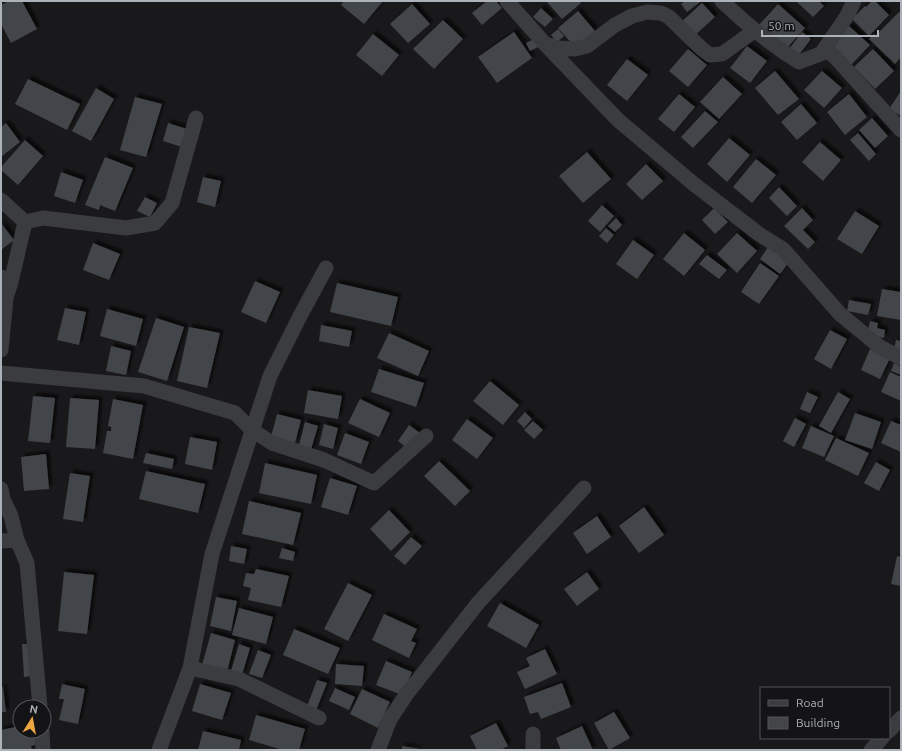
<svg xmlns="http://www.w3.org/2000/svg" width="902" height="751" font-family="Ubuntu,sans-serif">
<defs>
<filter id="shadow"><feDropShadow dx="3.5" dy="-3.5" stdDeviation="1" flood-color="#0009"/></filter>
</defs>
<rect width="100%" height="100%" fill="#19191b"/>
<!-- building -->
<path fill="#434548" filter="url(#shadow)" d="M9 1H22L37 29 11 43 1 24V5Z
M344 1H383L364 24 341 5Z
M487 1H496L502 8 482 25 472 13Z
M546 1H580L581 3 562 19Z
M685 1H700V2L687 12 681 4Z
M796 1H819L824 6 813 17Z
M872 1H875L889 15 869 36 852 19 865 6 866 7Z
M702 3 715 17 692 38 679 24Z
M412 4 430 24 408 43 390 24Z
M778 4 805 28 786 49 759 25Z
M541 8 553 19 545 27 533 17Z
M578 11 595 31 576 48 558 28Z
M899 12 901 14V57L895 64 869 39 874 34 875 36Z
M443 20 463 39 434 69 413 49Z
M848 25 870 45 850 66 829 46Z
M558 29 564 36 557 42 551 35Z
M514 32 532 58 497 83 478 57Z
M802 32 811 39 798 56 789 49Z
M373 34 399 55 382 76 356 55Z
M536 38 540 46 530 51 526 43Z
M747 46 767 61 750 83 730 68Z
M688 49 707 65 688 87 669 71Z
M873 49 894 71 875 89 854 67Z
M627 59 648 75 627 101 607 85Z
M775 71 799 99 778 115 755 88Z
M822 71 842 88 824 108 804 90Z
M723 77 742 94 719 119 700 102Z
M28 79 80 104 67 130 15 104Z
M96 88 114 99 91 141 72 131Z
M901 91V116L889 109Z
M679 94 695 107 674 132 658 119Z
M849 94 867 117 845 135 827 112Z
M135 97 162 104 146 157 120 150Z
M801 104 817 123 797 140 781 122Z
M705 111 718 122 693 148 681 137Z
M872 118 888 136 875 148 859 130Z
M6 123 20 142 1 157V127Z
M168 123 190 130 185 148 163 141Z
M858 133 876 154 869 161 850 140Z
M729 138 750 155 727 182 707 164Z
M25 140 43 156 18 185 1 170V167Z
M820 142 841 160 823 181 802 162Z
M587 152 611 179 583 203 559 176Z
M105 157 133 168 115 211 100 205 99 210 85 205Z
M756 159 776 175 752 203 733 187Z
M646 164 663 181 642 200 626 184Z
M61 172 83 180 75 203 54 196Z
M203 177 221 181 215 207 197 202Z
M779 187 797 206 787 216 769 198Z
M145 197 157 203 150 217 137 211Z
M602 205 614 216 600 232 588 221Z
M714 208 728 222 715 234 702 220Z
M802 208 813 220 803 230 815 242 808 249 784 226Z
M855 211 879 226 862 254 837 239Z
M616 218 622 225 615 232 608 226Z
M1 223 14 240 1 250Z
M606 228 614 235 607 243 599 236Z
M684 233 705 250 684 276 663 259Z
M737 233 757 251 737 273 717 254Z
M633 240 654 255 637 279 616 264Z
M93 243 120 254 109 280 83 270Z
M768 247 789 262 780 274 760 259Z
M707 255 727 270 719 279 699 264Z
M760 263 779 276 759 304 741 292Z
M255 281 280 292 266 323 241 312Z
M337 283 398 297 391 326 330 312Z
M882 289 901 292V320L877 316Z
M849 300 871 304 868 315 847 311Z
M65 308 86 312 79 345 57 340Z
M107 309 143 319 136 346 100 336Z
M156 318 184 327 167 381 138 372Z
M870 321 878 323 877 328 885 330 884 338 867 335Z
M321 325 352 331 349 347 319 341Z
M189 327 220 333 207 388 177 381Z
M830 330 847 339 831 369 814 359Z
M389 333 429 351 418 376 377 358Z
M896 340 901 341V350L894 349Z
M111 346 131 351 126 375 106 371Z
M870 349 890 358 880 379 861 370Z
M894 363 901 367V375L891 371Z
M379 369 424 383 416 407 371 392Z
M890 372 901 377V401L881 392Z
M490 381 519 405 503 425 473 401Z
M308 390 342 396 338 419 304 413Z
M807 392 818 397 810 413 800 409Z
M838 392 850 399 831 433 819 426Z
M33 396 55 398 50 443 28 441Z
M70 398 99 400 95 449 66 447Z
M113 399 143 405 133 459 103 453 107 431H111V427L108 426Z
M360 399 390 413 379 437 348 423Z
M525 412 532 419 524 428 517 421Z
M855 413 881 422 872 449 845 440Z
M277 414 301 420 295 443 271 437Z
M795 418 806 424 794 447 783 441Z
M467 419 493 438 477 459 452 440Z
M533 421 543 430 534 439 524 430Z
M891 421 901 425V452L881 443Z
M305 422 318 426 310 453 298 449Z
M324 424 338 428 333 449 319 445Z
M409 425 420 433 408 449 398 441Z
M811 426 834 436 824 457 802 448Z
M345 433 369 442 361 464 337 455Z
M190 437 217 442 212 470 185 464Z
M836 438 869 453 858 476 825 460Z
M146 453 174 459 172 469 143 463Z
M46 454 49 489 24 491 21 457Z
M439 461 470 491 455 506 424 476Z
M876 462 890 470 879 491 864 483Z
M265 463 317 475 311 504 259 493Z
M146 471 205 484 198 513 139 499Z
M70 473 90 476 83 522 63 519Z
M330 478 357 486 348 515 321 507Z
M249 501 301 513 293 545 242 534Z
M644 507 664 535 639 553 619 526Z
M389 510 410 532 391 551 370 529Z
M597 516 611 537 587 554 573 533Z
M411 537 422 546 405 565 394 556Z
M231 546 247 549 244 564 229 561Z
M282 548 295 552 293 561 279 558Z
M897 556 901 557V586L891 584Z
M256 569 289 576 281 607 248 600 251 588 243 586 246 573 254 574Z
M64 572 94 575 87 634 58 631Z
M587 572 599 589 577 606 564 589Z
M348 583 372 595 348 641 324 629Z
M216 597 237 601 231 631 210 626Z
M500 603 539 625 526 648 487 626Z
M239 608 273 617 266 644 232 635Z
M384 614 417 629 411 641 416 643 409 658 372 640Z
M294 629 340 648 328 674 283 655Z
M211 633 235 640 227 672 202 665Z
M22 644H29L31 676 24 677Z
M239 644 250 648 242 675 231 671Z
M545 649 557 674 525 689 517 672 530 666 526 658Z
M258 650 271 655 262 678 249 674Z
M386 661 412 672 402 695 376 685Z
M336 664 364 666 362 686 335 684Z
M317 680 327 683 315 713 306 709Z
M562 683 571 707 541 719 538 712 530 714 524 697Z
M62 684 85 689 78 724 59 720 64 699H59Z
M200 684 231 693 222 720 192 711Z
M1 687H3L6 712H1Z
M335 688 355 697 349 710 329 701Z
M362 689 390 702 378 728 350 714Z
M614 712 630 738 609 750 594 723Z
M256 715 305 729 299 750H283L249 740Z
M496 723 508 746 501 750H477L470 736Z
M20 726V731H28L29 737 37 736 39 744 31 746 32 750H1V730Z
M582 726 593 750H561L556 738Z
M203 731 241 740 239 750H198Z
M402 746 420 749V750H402Z"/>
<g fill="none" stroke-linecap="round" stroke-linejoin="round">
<!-- street -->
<path stroke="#3a3c40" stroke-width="15" d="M507 1 545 44 558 48 575 49 587 46 615 25 632 16 647 12 661 13 669 17 702 49 710 55 722 54 754 31
M722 1C747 25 770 44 799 62L828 51 835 57 901 130
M545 44 618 120 695 185 759 234 783 249 840 314 880 347 901 358
M821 54 847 16 854 1
M1 200 25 222
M1 277 11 282 6 298 1 350
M11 282 25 222 43 218 126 228 155 223 172 203 196 118
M1 373 144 386 235 413 252 430 272 443 324 460 374 483 426 436
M1 489 3 499 11 516 17 540 27 563 40 707
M1 541 17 540
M190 668 239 679 319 718
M42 731 43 750
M889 731 901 718
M159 750 190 668 212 554 270 376 300 316 326 268
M378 750 390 719 406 695 478 603 584 488
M533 750V734
M871 750 882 738"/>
</g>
<!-- border -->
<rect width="902" height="751" fill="none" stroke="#acb2ba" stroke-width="4"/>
<!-- legend -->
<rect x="760" y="687" width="130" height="52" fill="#141416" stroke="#515358"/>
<rect x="768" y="700" width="20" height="6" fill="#3a3c40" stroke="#515358"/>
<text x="796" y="707" font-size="12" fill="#acb2ba">Road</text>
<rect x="768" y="717" width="20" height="12" fill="#434548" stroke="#515358"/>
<text x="796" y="727" font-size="12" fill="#acb2ba">Building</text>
<!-- north arrow -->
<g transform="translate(32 719) rotate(11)"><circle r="19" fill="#141416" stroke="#515358"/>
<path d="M0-3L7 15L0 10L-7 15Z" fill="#eba642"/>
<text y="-6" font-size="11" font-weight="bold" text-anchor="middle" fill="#acb2ba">N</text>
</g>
<!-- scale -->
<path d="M762 30v6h116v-6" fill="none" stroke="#acb2ba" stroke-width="2"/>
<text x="768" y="30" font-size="12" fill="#acb2ba" stroke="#141416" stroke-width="3" paint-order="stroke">50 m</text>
</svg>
